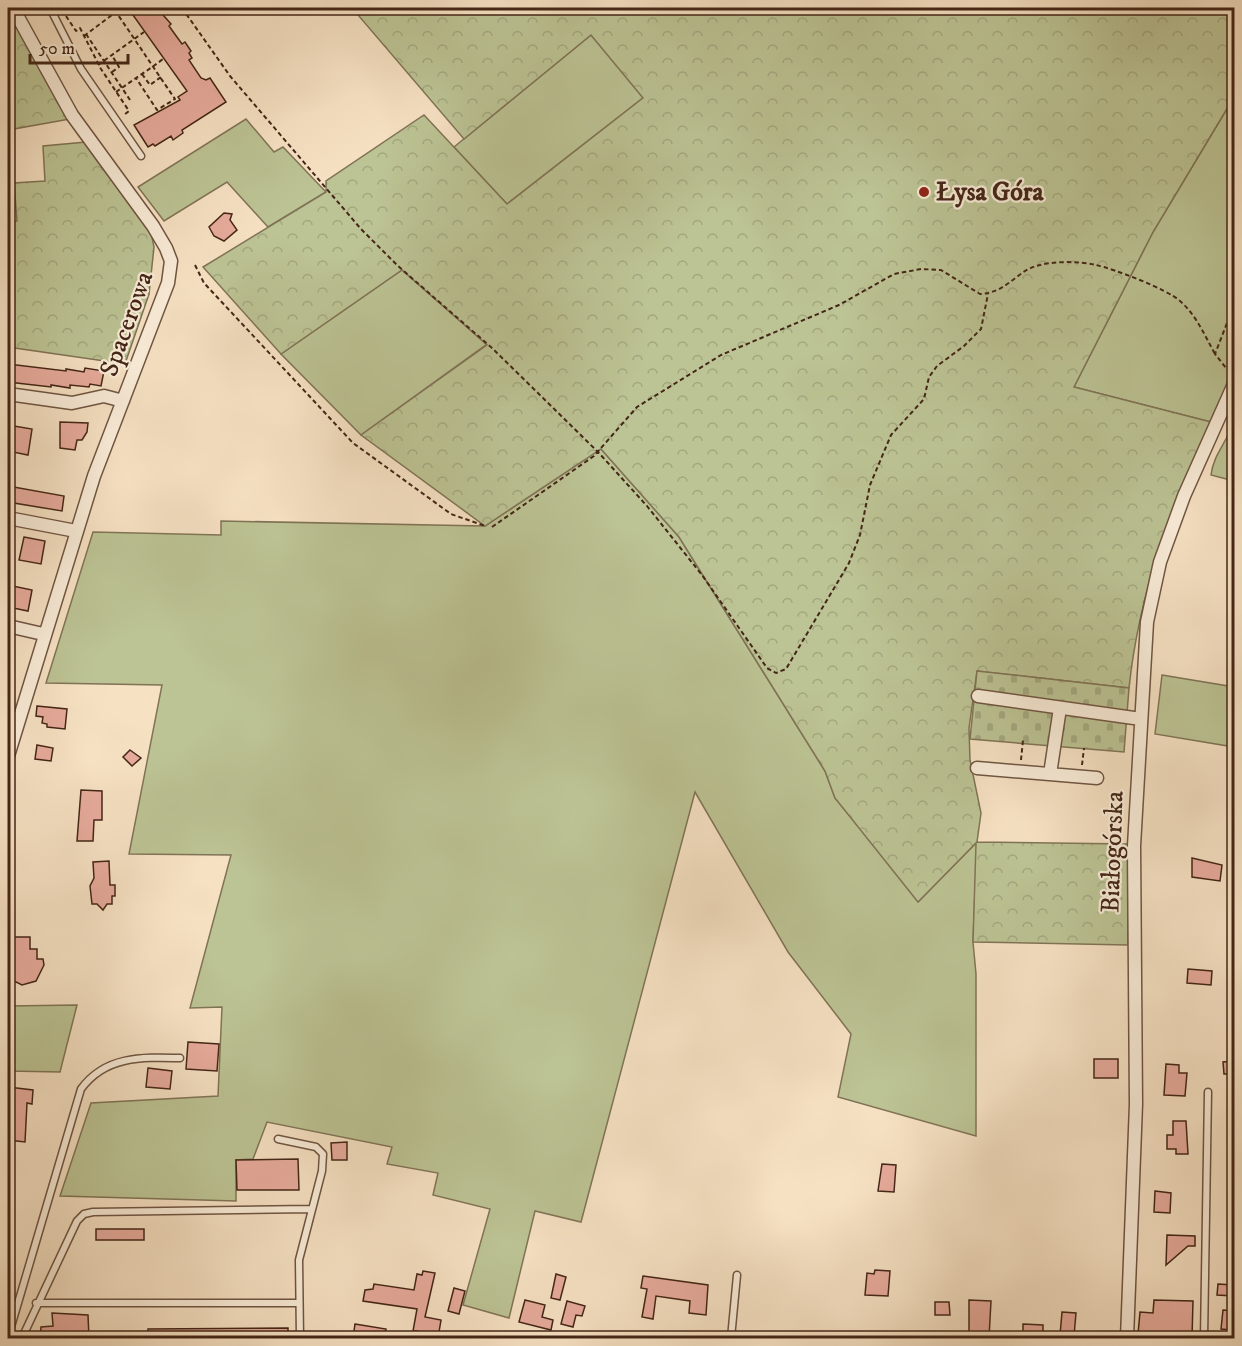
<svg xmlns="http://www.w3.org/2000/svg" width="1242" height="1346" font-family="'IM FELL DW Pica',serif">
<defs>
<pattern id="forest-crowns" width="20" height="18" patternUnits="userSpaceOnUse" patternTransform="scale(1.5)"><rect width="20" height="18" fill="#bcc394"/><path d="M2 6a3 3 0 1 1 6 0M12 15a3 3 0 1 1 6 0" fill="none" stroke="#a3a77f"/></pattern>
<pattern id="cemetery-stones" width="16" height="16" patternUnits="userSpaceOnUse" patternTransform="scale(1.5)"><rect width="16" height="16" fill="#bcc394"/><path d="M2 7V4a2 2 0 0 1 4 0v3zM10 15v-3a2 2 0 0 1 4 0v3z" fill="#a3a77f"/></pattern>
</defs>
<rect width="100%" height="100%" fill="#f6e1c3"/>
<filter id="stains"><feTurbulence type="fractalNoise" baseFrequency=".00333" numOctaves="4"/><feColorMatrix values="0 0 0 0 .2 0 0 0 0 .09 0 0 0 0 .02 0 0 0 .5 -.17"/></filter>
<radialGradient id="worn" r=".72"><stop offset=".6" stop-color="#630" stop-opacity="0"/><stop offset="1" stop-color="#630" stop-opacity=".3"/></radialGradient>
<!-- green -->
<path fill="#bcc394" stroke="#807456" stroke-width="1.5" d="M591 35 644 97 507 204 454 147Z
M1234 97V392L1211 422 1074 387 1153 232Z
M246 119 274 152 283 147 326 192 268 227 227 182 164 221 138 187Z
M402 270 487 344 361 435 281 354Z
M1234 417V481L1211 475C1214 451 1230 441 1234 417Z
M601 449 679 537 825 771 835 798 919 901 977 842 973 942 976 974V1136L838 1097 851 1034 788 952 695 792 581 1222 535 1211 509 1318 463 1305 490 1209 433 1195 438 1173 387 1164 392 1147 267 1122 253 1159 236 1160V1201L60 1196 91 1103 218 1096 222 1007 190 1008 231 855 129 854 162 685 46 683 93 532 221 535V521L485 526Z
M1162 675 1234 687V747L1155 734Z
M77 1005 60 1072 8 1071V1006Z"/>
<!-- forest -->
<path fill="url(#forest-crowns)" stroke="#807456" stroke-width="1.5" d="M368 8H1234V97L1153 232 1074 387 1211 422C1170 509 1139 593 1129 688L977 671 969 728 970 760 981 813 977 842 1128 844V945L973 942 976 843 918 902 835 798 825 771 679 537 601 449 485 526 361 435 487 345 402 270 281 354 203 267 326 192V181L424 115 507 204 643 98 591 35 464 139 358 15Z
M8 11 70 119 8 130Z
M86 142 150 228 154 247 149 294 125 364 8 347V222L17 221 14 183 45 181 43 146Z"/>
<!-- cemetery -->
<path fill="url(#cemetery-stones)" stroke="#807456" stroke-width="1.5" d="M977 671 1129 688 1124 752 970 739Z"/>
<!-- building -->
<path fill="#e7ab9c" stroke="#442617" stroke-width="1.5" d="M128 8H157L171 24 169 26 182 44 185 42 191 51 189 53 192 58 189 60 201 78 206 80 210 78 226 102 182 130 183 133 173 140 171 136 155 146 153 144 148 147 134 125 180 100 178 97 187 91Z
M224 213 232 214 230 220 237 230 224 241 214 236 209 227Z
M8 364 66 371V369L84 372 85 368 104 371 101 386 90 384 89 387 70 385V388L51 385V387L8 382Z
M60 422 88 423 87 432 82 440H77L75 450 60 448Z
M8 425 32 429 28 455 8 451Z
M8 486 64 496 62 511 8 502Z
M24 537 45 541 41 564 19 560Z
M8 585 32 590 28 611 8 607Z
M37 706 67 709 65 729 47 727V724L42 723 43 717 36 716Z
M37 745 53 748 51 761 35 759Z
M130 750 141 758 132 766 123 757Z
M81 790 102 791V820H94L93 841H77Z
M1192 858 1222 865 1220 881 1192 877Z
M109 861 110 885H115V896H112V904H107L103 910 97 904H92L90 886 94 878 93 862Z
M8 937H30V949H37V959H43L44 965 36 981 22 985 10 979V948H8Z
M1188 969 1212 971 1211 985 1187 983Z
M188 1042 219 1044 217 1071 186 1069Z
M1094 1059H1118V1078H1094Z
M1234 1061V1074H1224L1223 1062Z
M1166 1064 1179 1065V1073H1187L1185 1096 1164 1095Z
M148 1068 172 1071 170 1089 146 1087Z
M8 1087 33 1090 32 1104 27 1103 25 1142 8 1140Z
M1173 1121H1186L1188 1154H1176V1149H1167V1135H1173Z
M347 1142V1160H332L331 1143Z
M298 1159 299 1190H237L236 1160Z
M882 1164 896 1165 894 1192 878 1191Z
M1155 1191 1171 1193 1170 1213 1154 1212Z
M96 1229H144V1240H96Z
M1167 1235 1195 1236V1246H1188L1166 1265Z
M875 1270 890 1271 888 1296 865 1295 867 1273 874 1274Z
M423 1271 435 1273 425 1317 441 1320 438 1338 416 1334 417 1331H413L417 1309 363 1301 365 1290 373 1289 374 1284 414 1290 417 1274 422 1275Z
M556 1274 566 1277 560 1300 551 1298Z
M643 1276 708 1285 706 1315 689 1313 690 1301 656 1296 653 1319 642 1317 647 1289 641 1288Z
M1218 1284 1233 1285V1296L1217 1295Z
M454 1288 465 1291 459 1314 448 1311Z
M525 1300 545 1305 542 1317 553 1320 551 1330 519 1322Z
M969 1300 991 1301 989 1338H969Z
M1154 1300 1193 1301 1192 1338H1154L1155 1335 1138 1334 1140 1312 1153 1313Z
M567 1301 585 1306 582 1316 576 1315 573 1327 561 1324Z
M935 1302H949L950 1315H935Z
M1223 1310 1234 1311V1327L1232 1326 1231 1330 1221 1329Z
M1062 1312 1076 1313 1074 1336 1060 1335Z
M52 1313 88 1315 89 1338H40L41 1327 53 1326Z
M355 1324 386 1329 384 1338H353Z
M1023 1324 1043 1325V1338H1023Z
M288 1328V1338H148V1329Z"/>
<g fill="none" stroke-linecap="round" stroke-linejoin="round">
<defs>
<path id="lane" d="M50 8 81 69 141 156
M278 1139 316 1147 323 1154 322 1171 299 1260 300 1338
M36 1303H299
M8 1337 81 1089C105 1056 141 1057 180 1058
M22 1338 77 1221 84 1214 93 1212 311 1209
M731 1338 737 1275
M1204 1338 1208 1092"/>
<path id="street" d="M8 394 72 403 104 396 123 401
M8 518 76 531
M8 626 43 634
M978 696 1141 719
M8 756 94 476 168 283 171 261 166 248 153 226 72 115 13 8
M977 768 1097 778
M1050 774 1060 708
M1127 1338 1136 1104 1134 846 1147 622 1160 562 1184 496 1234 384"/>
</defs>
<!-- lane casing -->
<use href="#lane" stroke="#705542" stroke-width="9"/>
<!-- street casing -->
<use href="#street" stroke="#705542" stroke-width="15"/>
<!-- path -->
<path stroke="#442617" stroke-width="2" stroke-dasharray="4.5 3" stroke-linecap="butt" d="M182 8 230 76 361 229 398 266 492 348 598 452 647 506 702 575 767 668 776 673 786 669 849 563 860 535 870 485 891 435 924 399 929 377 937 366 964 346 981 329 988 294
M116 12 122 8
M66 16 76 31 80 28 101 69 129 111 124 115
M86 34 130 100
M84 36 116 12C136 41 155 70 175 99L157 110 136 78C145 72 154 66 163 59
M98 65 144 32
M112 72 119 67 113 57
M142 74 150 85 161 77
M116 92 136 78
M195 265 204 283 353 443 451 514 485 526
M1230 373 1215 354 1234 305
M492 527 594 456 637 407 721 355 839 305 894 274 921 269 941 270 980 294C1006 293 1016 272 1036 266 1053 261 1079 261 1096 265 1114 269 1167 289 1180 301 1196 315 1204 334 1215 354
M1021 760 1023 740
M1082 765 1084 748"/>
<!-- lane -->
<use href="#lane" stroke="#f9ecd8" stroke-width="6"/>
<!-- street -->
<use href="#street" stroke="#f9ecd8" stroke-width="12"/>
</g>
<!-- markers -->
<circle fill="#8f2418" stroke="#f9ecd8" stroke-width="2" cx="924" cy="192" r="6"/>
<g text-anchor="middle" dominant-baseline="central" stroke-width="4.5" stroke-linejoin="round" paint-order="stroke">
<!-- poi labels -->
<g font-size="26" font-weight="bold" fill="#442617" stroke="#f9ecd8" text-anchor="start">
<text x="936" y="192">Łysa Góra</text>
</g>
<!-- street labels -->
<g font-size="26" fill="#442617" stroke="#f9ecd8">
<text transform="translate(127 324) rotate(-70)">Spacerowa</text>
<text transform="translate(1113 852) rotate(-88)">Białogórska</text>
</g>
</g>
<!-- margin -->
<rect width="1242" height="1346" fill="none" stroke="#f6e1c3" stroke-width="30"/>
<rect x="9" y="9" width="1224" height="1328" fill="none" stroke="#442617" stroke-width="3"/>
<rect x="15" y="15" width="1212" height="1316" fill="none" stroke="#442617" stroke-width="1.5"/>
<!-- scale -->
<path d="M30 54v9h98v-9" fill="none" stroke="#442617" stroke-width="3"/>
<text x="39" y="54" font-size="18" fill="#442617" stroke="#f9ecd8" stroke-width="4.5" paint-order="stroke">50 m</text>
<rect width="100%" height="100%" filter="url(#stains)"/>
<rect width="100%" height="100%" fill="url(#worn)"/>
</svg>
